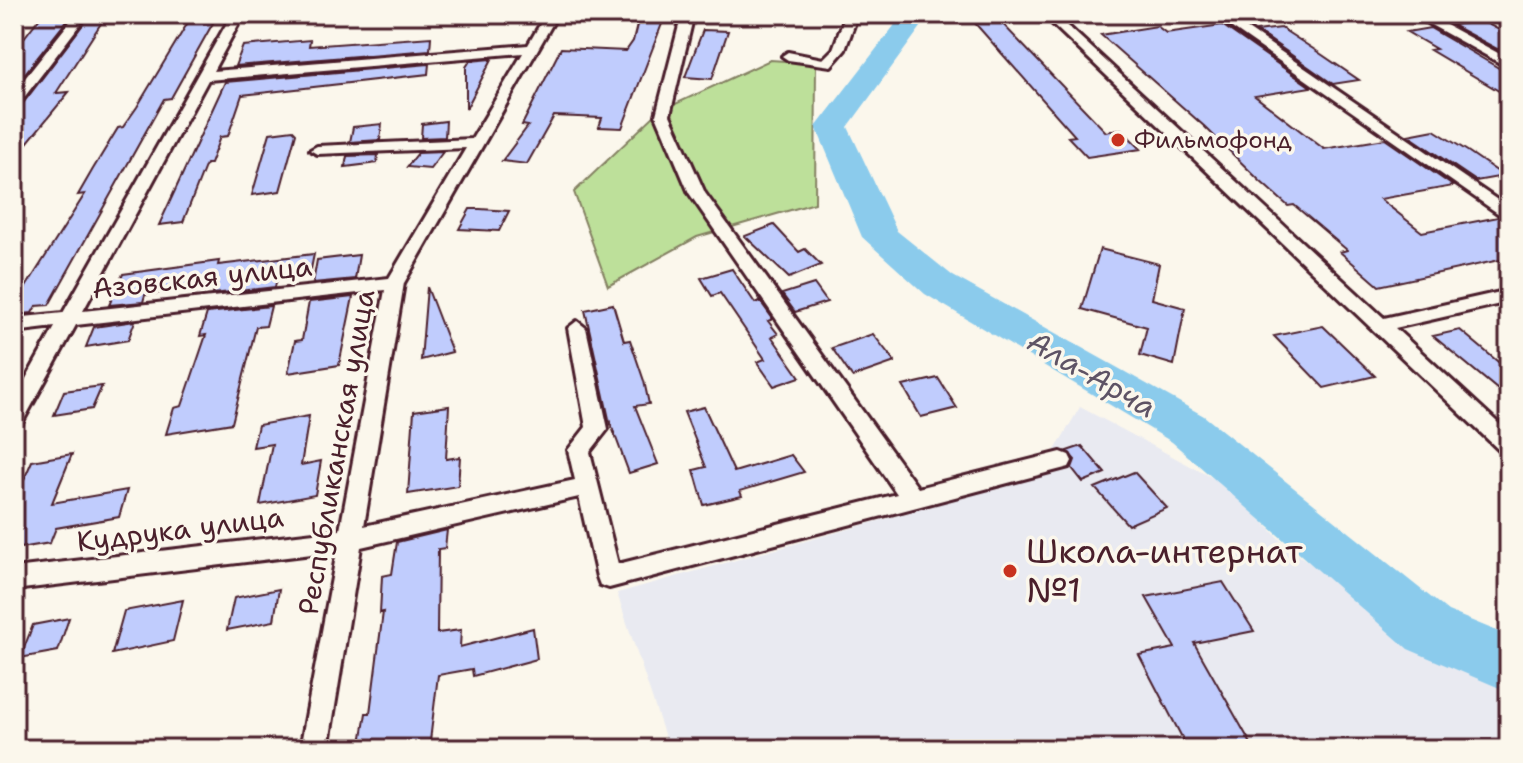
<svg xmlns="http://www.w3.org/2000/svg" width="1523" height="763" font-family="'Shantell Sans',sans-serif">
<rect width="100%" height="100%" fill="#fbf7ec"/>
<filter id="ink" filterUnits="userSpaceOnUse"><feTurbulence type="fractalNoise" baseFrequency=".0125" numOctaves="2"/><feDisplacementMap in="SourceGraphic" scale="16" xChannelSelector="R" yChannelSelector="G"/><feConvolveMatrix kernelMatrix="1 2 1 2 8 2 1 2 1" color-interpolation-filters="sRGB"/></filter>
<g filter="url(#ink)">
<!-- built -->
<path fill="#e9eaf1" d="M1080 407 1228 486 1289 549 1509 694V749H669L617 593 1040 476Z"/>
<!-- green -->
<path fill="#bde09a" stroke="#848062" stroke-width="2" d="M770 60 816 63 815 203 697 237 608 286 574 192 658 112Z"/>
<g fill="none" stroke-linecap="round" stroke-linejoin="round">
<!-- river -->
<path fill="#8bcbec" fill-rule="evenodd" d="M899 14H925L921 27 848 127 897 231 953 276 1204 416 1448 611 1509 636V692L1408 649 1172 442 925 294 862 237 816 127 894 26Z"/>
</g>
<!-- building -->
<path fill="#c0ccfd" stroke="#4a1f2b" stroke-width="2" d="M72 14 14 87V51L40 17Z
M91 14H107L56 93 69 92 14 159V108L21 106Z
M193 14H218L171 98 164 99 49 305 36 306 32 313 14 315V306L85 194 78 195 93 169 118 128 123 127 137 107Z
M665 16 622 128 599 127 602 118 554 116 527 164 502 161 528 126 522 125 561 48 626 51 633 41 639 17Z
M997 18 1106 132 1121 129 1141 149 1087 157 1068 137 1075 136 973 21Z
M1482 21 1509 35V47L1497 49 1452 25Z
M1222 25 1311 87 1255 96 1324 149 1385 139 1453 186 1380 199 1422 232 1498 217 1509 224V258L1379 286 1340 252 1347 250 1294 205 1288 206 1260 181 1205 127 1101 35 1157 26 1166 33Z
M1281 28 1318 52 1359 80 1333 84 1257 31Z
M1430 28 1509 74V97L1430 50 1436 49 1407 32Z
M703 30 728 31 712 79 685 77Z
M431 37 430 50 235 66 243 46 310 40 309 46Z
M492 59 466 109V67L470 61Z
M429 64 428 74 242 95 228 136 220 137 210 164H206L183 222 159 225 225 82Z
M446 121 445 137 421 138 422 124Z
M382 124 380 140 350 142 353 127Z
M293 130 296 133 280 191 252 195 270 133Z
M1434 130 1469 152 1504 176 1476 181 1408 135Z
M443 152 430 169 407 167 418 153Z
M378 155 377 163 345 167 347 156Z
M470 209H480L509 211 499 231 459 229Z
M774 225 799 252 805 249 821 265 789 278 745 236Z
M1100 249 1159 264 1152 299 1185 308 1174 365 1140 355 1147 327 1082 309Z
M314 254 310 274 277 279 275 287 213 294 215 285 145 295 143 302 109 305 123 274 219 261 218 265Z
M359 255 355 279 313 283 317 260Z
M732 269 755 303 760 301 773 319 768 321 778 334 772 337 800 377 774 386 757 362 765 359 720 293 712 296 701 278Z
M814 284 827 302 795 312 782 294Z
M427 287 452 352 421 360Z
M353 297 339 365 288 373 295 341 302 340 309 302Z
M613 304 624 341 630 340 644 381 649 404 635 406 658 464 629 473 609 419 585 310Z
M271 306 266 326 256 327 232 423 166 434 174 408 182 406 206 335 200 336 207 313Z
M135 321 128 340 86 347 94 327Z
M1323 326 1375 376 1324 388 1274 336Z
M1460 330 1509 371V399L1433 336Z
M873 334 895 362 852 377 832 348Z
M938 378 957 408 921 417 903 386Z
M102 386 92 409 54 415 64 391Z
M449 406 446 459 460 457 458 486 408 494 414 411Z
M704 407 734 472 791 455 804 472 740 491 742 496 704 505 694 470 706 467 684 412Z
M309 416 301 465 321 461 315 495 260 505 272 444 253 447 258 425Z
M1082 446 1105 473 1083 482 1072 468 1075 460 1067 451Z
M72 454 52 503 127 490 119 517 56 528 50 543 14 549V502L32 461Z
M1134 472 1167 508 1128 525 1095 488Z
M447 530 445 548 438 549 437 633 461 630 460 647 533 628 537 659 473 676 472 669 438 675 429 749H360L366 713H370L383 612 380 613 382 576 392 574 397 542Z
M1223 582 1254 631 1194 643 1254 749H1188L1139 655 1175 648 1146 597Z
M279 589 274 621 227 630 234 598Z
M183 600 173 641 112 654 124 611Z
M69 618 58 651 20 658 33 625Z"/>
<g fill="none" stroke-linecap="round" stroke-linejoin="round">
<defs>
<path id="minor" d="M76 14H88L19 104 14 105V92Z
M232 14H244L213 71 528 45 546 14H558L404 283 364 526 575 480 568 450 586 427 568 328 577 321 586 328 608 429 590 452 618 564 897 494 689 193 656 115 682 14H694L670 115 705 193 918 488 1061 452 1069 455 1072 461 1069 467 609 588 600 585 597 577 579 497 361 547 328 749H300L337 551 14 590V568L340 530 385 290 76 325 21 425 14 427V400L55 327 14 332V318L63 313ZM523 53 472 139 317 146 310 150 317 154 466 148 389 278 83 311 208 80Z
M846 14H858L845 50 831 66 788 60 782 56 788 52 823 59 833 49Z
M1042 14H1055L1384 318 1509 290V302L1395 328 1509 433V455L1501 452Z
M1212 14H1226L1509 208V221Z
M1411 14H1426L1509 59V68Z"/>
</defs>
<!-- minor casing -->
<use href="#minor" stroke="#4a1f2b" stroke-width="6"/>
<!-- minor -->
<use href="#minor" fill="#fbf7ec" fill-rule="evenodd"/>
</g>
</g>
<!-- markers -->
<g fill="#c8321e" stroke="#fbf7ec" stroke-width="3">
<circle cx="1118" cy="140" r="8"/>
<circle cx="1010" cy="571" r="8"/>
</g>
<g text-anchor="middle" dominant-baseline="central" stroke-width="7" stroke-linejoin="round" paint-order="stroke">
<!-- far-poi labels -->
<g font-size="24" fill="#4a1f2b" stroke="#fbf7ec" text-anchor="start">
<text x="1134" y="140">Фильмофонд</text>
</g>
<!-- street labels -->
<g font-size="28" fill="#4a1f2b" stroke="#fbf7ec">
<text transform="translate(202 277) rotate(-6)">Азовская улица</text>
<text transform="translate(336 452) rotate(-80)">Республиканская улица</text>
<text transform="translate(180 529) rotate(-7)">Кудрука улица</text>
</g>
<!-- water labels -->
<g font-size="30" font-style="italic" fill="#5e5365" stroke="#fbf7ec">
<text transform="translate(1092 374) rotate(30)">Ала-Арча</text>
</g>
<!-- near-poi labels -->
<g font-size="34" fill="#4a1f2b" stroke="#fbf7ec" text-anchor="start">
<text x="1026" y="551">Школа-интернат<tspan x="1026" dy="39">№1</tspan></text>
</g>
</g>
<!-- margin -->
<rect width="1523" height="763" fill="none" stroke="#fbf7ec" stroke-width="48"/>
<rect x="24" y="24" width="1475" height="715" fill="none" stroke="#4a1f2b" stroke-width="3" filter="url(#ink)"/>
</svg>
